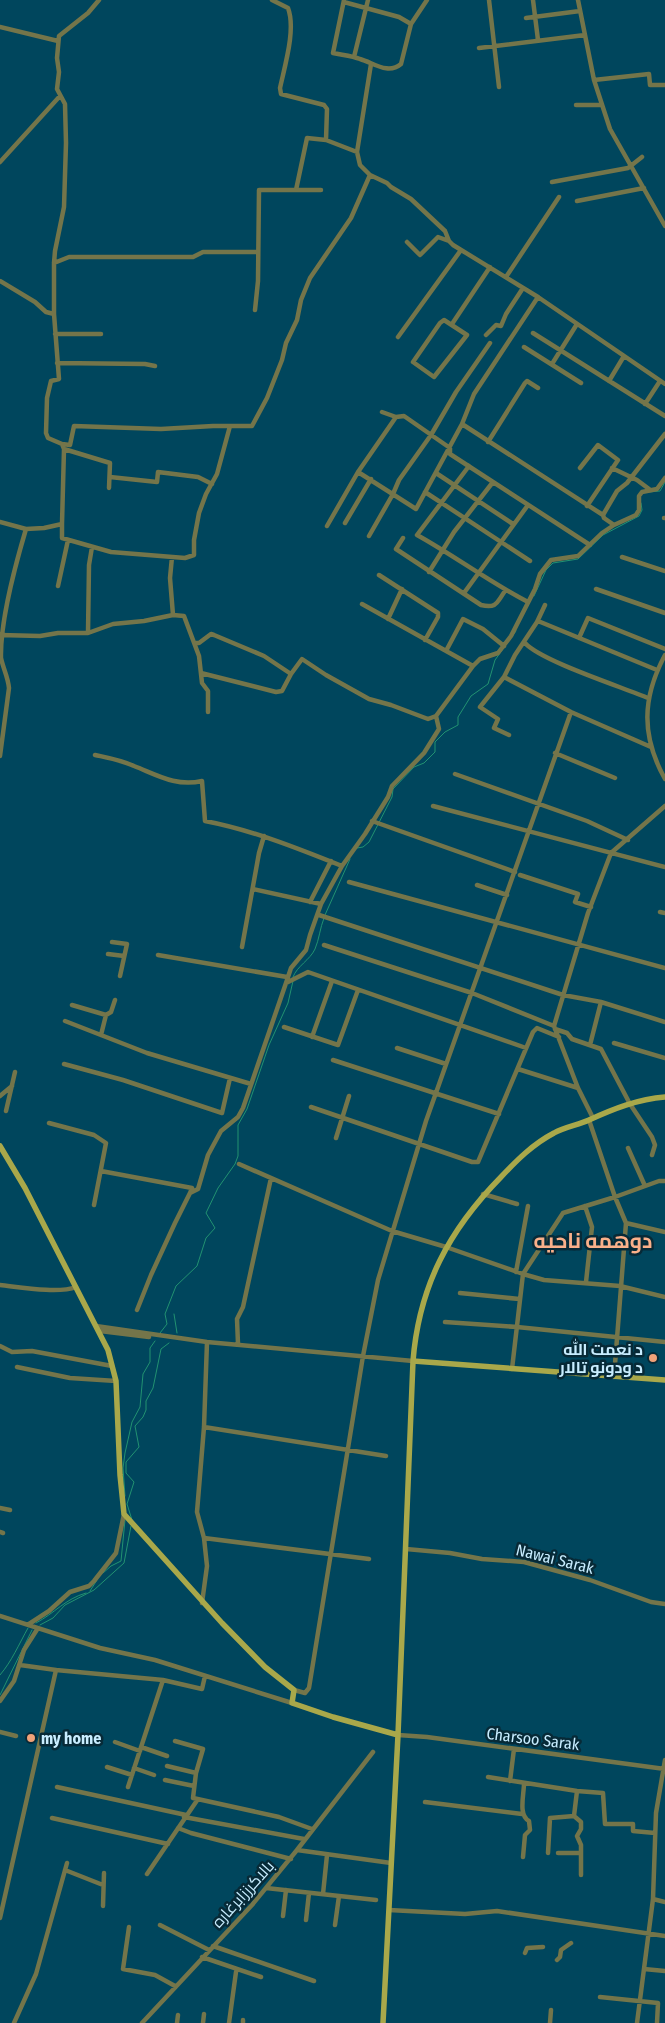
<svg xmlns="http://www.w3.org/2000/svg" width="665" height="2023" font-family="'Fira Sans Condensed',Cairo,sans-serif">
<rect width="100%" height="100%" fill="#00465d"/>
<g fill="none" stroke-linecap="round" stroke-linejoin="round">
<!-- stream -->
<path stroke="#229271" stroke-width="1" d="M649 492 660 491 665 482
M534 596 546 570 553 563 578 559 603 535 639 516 642 510 641 503
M357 848 363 847 369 842 392 797 393 789 414 767 424 763 435 752V742L445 732 458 725V717L471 696 488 684 495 660 516 631
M325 915 350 859
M293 977C297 966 310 960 315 949 319 940 320 928 324 918
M174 1314 177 1333
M160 1333 167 1324 165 1314 176 1286 197 1266 206 1238 215 1228 206 1213 218 1188 235 1164 238 1156V1125L247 1109 269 1045 288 1003 293 981
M125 1496 123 1468 125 1453 132 1422 140 1407 143 1374 150 1362V1348L155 1341
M132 1520 127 1504 134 1482 126 1473V1462L139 1447 135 1426 143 1417 146 1410V1401L153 1388 161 1349 169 1343
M103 1573 111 1566 121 1561 125 1520
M90 1591 97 1580
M36 1623C55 1613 65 1599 86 1593
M40 1625 53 1618 65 1605 94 1590 124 1563 131 1526
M0 1675C12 1661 19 1644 28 1628
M0 1695 32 1630"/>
<!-- minor -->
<path stroke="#74754a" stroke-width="4.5" d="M272 0 288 8C296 29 285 65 280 88L281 94 324 105 327 109 326 140
M344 0 333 53C342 55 352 56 360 59 374 63 388 75 401 64L411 24 427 0
M489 0 499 87
M533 0 538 40
M578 0 594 80 610 129 665 226
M344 2 399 17 411 24
M526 18 580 11
M0 27 58 41
M479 48 585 35
M354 57 368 0
M371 64 357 152 360 165 370 175 387 183 391 187 411 199 445 231 449 241 453 245 538 297 665 384
M594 80 649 74 650 85H665
M576 105H602
M0 162 60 96
M552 182 628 168 642 157
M296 190 307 138 326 140 357 152
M577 201 644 188
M407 242 420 255 438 237 449 241
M54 263 69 257H193L203 252H257
M506 277 559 197
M0 281 35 302 46 312 54 314
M255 310 258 281 259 190H321
M444 320 467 335 434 377 413 362 440 323Z
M452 324 490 267
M533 333 665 416
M55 334H101
M486 335 496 325 501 326 506 314 523 288
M398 337 461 250
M524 347 581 383
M57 363 145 364 155 366
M552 364 577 324
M609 381 624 356
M645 404 660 381
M382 412 396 417 404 416 450 448V454L590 545
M462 424 603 515 604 518 614 525
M488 442 525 383 527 381 538 388
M62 444 70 445 74 426 161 429 213 426H252L267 398 282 360 286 343 297 320 301 300 310 278 351 218 370 175
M64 449 110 463 109 488
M469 466 417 535C455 556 489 582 528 602
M580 468 598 445 618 460 587 506
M612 468 637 480 649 489
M358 472 416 509 462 424 474 394 538 297
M436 473 513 524
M110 477 157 482 158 472 198 477 212 484
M425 492 530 561
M603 515 617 491 627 483 665 434
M664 518H665
M0 522 26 529
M345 523 371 479
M62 524V538L111 552 185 558 194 555V540L199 513 206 494 217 474 230 426
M327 526 358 472 396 417
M369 536 393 494 399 480 431 435 456 392 490 343
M403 538 396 549 481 605C497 609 497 602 505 591
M172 557 170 578 173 615
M622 557 665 571
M429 572 454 532 493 482
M379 575 438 613V617L425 640
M58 586 68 540
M596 589 665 613
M464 593 528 505
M362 604 473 666
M388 619 402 589
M538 621 657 670
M88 633 89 565 92 547
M0 635 40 636 58 633H88L113 624 144 621 173 615 184 616 199 656 202 683 208 691V712
M579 638 588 618 665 649
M195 643H199L211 634 214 635 264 656 291 674 302 659 326 675 369 699 391 705 428 719 436 716 473 666 480 659 498 653 511 636 535 589 540 574 551 560 578 556 602 533 614 525 636 515 639 510V496L642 492 657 489 665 478
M525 643C541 661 622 687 648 698
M446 651 463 619 483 629 504 646
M665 655C642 698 641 736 665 779
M201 673 276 692 282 691 291 674
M504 677 571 712 651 747
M509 735 494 728 498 719 480 707 504 677 515 655 537 622 545 605
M555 753 615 778
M95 755C109 758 121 760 134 766 157 775 176 787 202 781L205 821C252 830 297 848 342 866
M0 756 9 688C8 677 3 668 1 658 0 620 15 566 26 529L44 528 62 524 64 449 62 444 48 438 46 433 47 398 51 381 59 379 54 314V263L55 251 64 207 66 143 65 104 57 89 59 72 57 58 59 36 88 13 99 0
M455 774 587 821 628 840
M433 806 665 867
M372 821 515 872
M520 875 578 894 575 902 591 907
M349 882 665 968
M477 885 507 895
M253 889 321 904
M310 902 331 861
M660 912 665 913
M319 915 563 995 601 1002 665 1022
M112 942 127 944 120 976
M324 945 472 993 554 1026
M242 947 259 853 264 836
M108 954 124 956
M158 955 287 977
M286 983 291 968 306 950 310 935 321 904 342 866 365 834 388 797 392 786 424 753 439 729 436 716
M72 1005 106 1015
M65 1021 147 1053 251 1084
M284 1027 338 1045 358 990
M555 1029 567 1033 572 1039 601 1049 630 1104 652 1137 655 1145 652 1155
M101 1035 106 1015 111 1012 115 1000
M312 1037 332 981
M614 1043 665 1058
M590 1045 601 1002
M397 1048 446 1064
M333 1060 499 1114
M64 1064 123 1080 222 1113 230 1078
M518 1069 578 1088
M0 1096 12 1086
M311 1107 472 1162H478L533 1032 537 1028 559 1037
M6 1111 15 1072
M593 1118 578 1088 554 1026 588 913 611 853 665 806
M589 1120 615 1197 626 1223 665 1232
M49 1123 94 1135 106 1143 94 1205
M336 1138 349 1096
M628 1148 645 1186
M239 1164 392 1231 446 1247 523 1274 544 1280 620 1286 665 1297
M101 1171 192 1188 190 1193
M483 1194 517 1204
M585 1206 592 1227 586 1282
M516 1272 528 1206
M0 1285C19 1287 58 1294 76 1287
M460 1293 519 1299
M137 1310 151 1275 175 1223 190 1193 198 1189 208 1155 221 1131 238 1117 243 1108 286 983 308 972 526 1048
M445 1322 517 1327 665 1342
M96 1326 207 1342 413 1361
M100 1331 149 1337
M238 1344 237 1319 243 1307 271 1178
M0 1346 12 1352 32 1351 112 1366
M17 1367 70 1378 116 1381
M512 1369 523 1274 563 1213 615 1197 659 1181H665
M614 1377 626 1223
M204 1427 386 1456
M0 1508 10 1510
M0 1532 3 1533
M204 1538 369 1559
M406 1549 450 1553 482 1559 524 1562 590 1580 651 1602 665 1604
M202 1603 207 1566 204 1538 197 1512 204 1427 207 1342
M0 1616 100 1648 155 1660 292 1703
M29 1624 49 1611 70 1592 89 1586 94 1581 116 1553 124 1514
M20 1665 56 1670 163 1680 202 1689 205 1676
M294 1690 305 1693 309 1688 363 1356 378 1280 426 1121 571 712
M0 1701 14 1681 24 1650 38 1628
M0 1732 16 1736
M398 1735 427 1737 665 1769
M175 1741 203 1749 196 1773 193 1798 279 1817 312 1829
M115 1742 140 1751
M141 1747 167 1756
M167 1766 196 1773
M107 1767 132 1775
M134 1768 154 1775
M488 1777 577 1791 603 1793 605 1824H633V1831L655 1833
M165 1780 194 1786
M510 1781 514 1749
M57 1787 186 1815
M128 1787 163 1680
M577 1791 574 1816 581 1822V1829L577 1836 581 1845V1875
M425 1802 522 1814
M184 1817 304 1839
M52 1818 168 1844
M178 1828 191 1833 291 1859
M297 1850 373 1752
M548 1853 550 1818 574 1816
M558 1853H581
M523 1857 525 1835 530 1830 529 1821C518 1815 524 1795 524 1783
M65 1870 103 1885
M147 1874 198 1799
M266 1888 376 1900
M323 1894 327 1855
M653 1899 665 1902
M103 1906 104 1873
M389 1910 465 1914 497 1911 665 1936
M283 1916 286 1890
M0 1918 56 1670
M306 1920 309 1893
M160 1925 209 1950
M335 1925 339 1896
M129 1927 123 1969 155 1975 175 1986
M213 1946 314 1981
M525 1953 527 1948 543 1947
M202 1957 261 1977
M557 1960 560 1957 561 1950 571 1943
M644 1969 665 1971
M600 1997 658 2003 657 2023
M14 2023 36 1974 67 1863
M142 2023 252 1905 297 1850 391 1863
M177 2023 178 2015
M203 2023 204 2014
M229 2023 236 1972
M243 2023V2020
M550 2023 551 2010
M637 2023 653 1899 656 1813 665 1760"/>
<!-- major -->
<path stroke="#a9a84a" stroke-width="5.5" d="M0 1146 25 1188 108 1350 116 1381 120 1475 124 1514 222 1623 265 1667 294 1690 292 1703 333 1717 398 1735 413 1361 665 1380
M413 1361C419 1286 449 1230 501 1177 517 1160 533 1144 554 1133 564 1127 578 1125 589 1120 613 1109 638 1099 665 1097
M383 2023 398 1735"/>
</g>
<!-- markers -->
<g fill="#f0a279" stroke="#072a37" stroke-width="2">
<circle cx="653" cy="1358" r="5"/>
<circle cx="31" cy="1738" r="5"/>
</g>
<g text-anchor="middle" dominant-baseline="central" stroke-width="5" stroke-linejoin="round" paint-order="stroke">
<!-- poi labels -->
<g font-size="16" font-weight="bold" fill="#c8edff" stroke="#072a37" text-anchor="end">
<text x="643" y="1349">د نعمت الله<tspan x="643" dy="18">د ودونو تالار</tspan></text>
<text x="41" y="1738" text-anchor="start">my home</text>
</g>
<!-- street labels -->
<g font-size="16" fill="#c8edff" stroke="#072a37">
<text transform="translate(555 1559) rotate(14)">Nawai Sarak</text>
<text transform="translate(533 1739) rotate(7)">Charsoo Sarak</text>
<text transform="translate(243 1894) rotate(-48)">بالاکرززابرغاره</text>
</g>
<!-- district labels -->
<g font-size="21" font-weight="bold" fill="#fab08a" stroke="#072a37">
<text x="593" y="1241">دوهمه ناحیه</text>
</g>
</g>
</svg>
